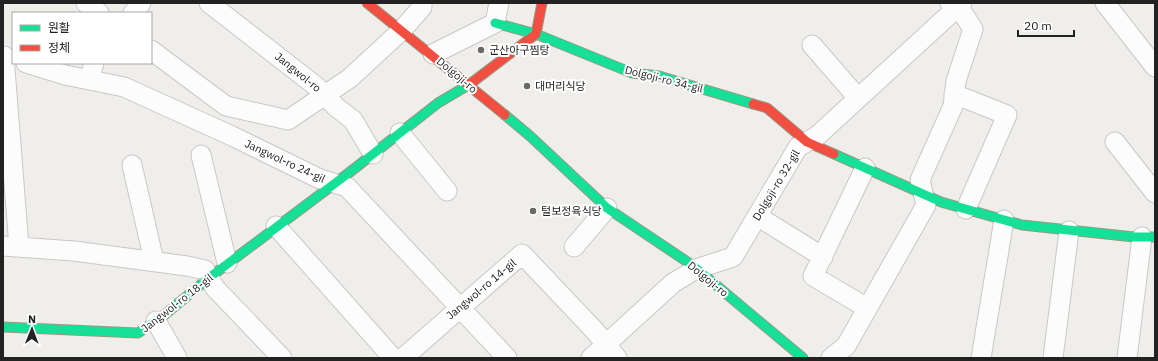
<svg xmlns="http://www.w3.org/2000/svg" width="1158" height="361" font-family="'IBM Plex Sans','Noto Sans KR',sans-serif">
<rect width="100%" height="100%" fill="#f0eeeb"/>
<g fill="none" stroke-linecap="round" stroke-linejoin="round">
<defs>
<path id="street" d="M86 3 99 13
M209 3 317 87 336 107 353 120 373 154
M1105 3 1155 67
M133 13 141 3
M812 45 858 98
M151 50 226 106 288 120 350 78 402 30 422 7V3
M433 54 495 23 499 3
M4 56 19 247
M26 63 65 75 124 87 232 136 320 179 347 187 507 358
M89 80 94 63
M954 94 1007 115 966 209
M400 133 447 191
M1115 142 1155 193
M201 155 227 263
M132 165 154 261
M865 168 813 276 867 308
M757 216 823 257
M276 226 393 358
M3 246 74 251 187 266 205 270 215 288 282 358
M574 247 607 208
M156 321 177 358
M403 358 522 254 595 331 617 358
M591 358 673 283 696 269 733 257 798 147 817 136 962 3
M831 358 846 346 926 205 920 180 953 106 956 81 973 29 958 6 950 3
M981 358 1004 220
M1053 358 1069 231
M1127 358 1142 237"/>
<path id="fast" d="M495 23 536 34 632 73 659 76 753 104
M505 115 530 136 607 208 692 265 803 358
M834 154 941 202 1022 225 1134 237H1155
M3 327 138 333 163 316 210 277 350 172 438 103 470 84"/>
<path id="jam" d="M367 3 505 115
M470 84 536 34 542 3
M753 104 767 108 807 142 834 154"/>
</defs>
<!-- street casing -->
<use href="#street" stroke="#c9c8c7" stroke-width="21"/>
<!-- fast casing -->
<use href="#fast" stroke="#999a82" stroke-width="11"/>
<!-- jam casing -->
<use href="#jam" stroke="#999a82" stroke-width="11"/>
<!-- street -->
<use href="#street" stroke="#fdfcfc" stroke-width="19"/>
<!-- fast -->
<use href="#fast" stroke="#16e098" stroke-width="9"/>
<!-- jam -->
<use href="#jam" stroke="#f24e42" stroke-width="9"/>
</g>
<!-- markers -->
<g fill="#6a6968" stroke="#fff" stroke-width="1.5">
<circle cx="481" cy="50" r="4"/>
<circle cx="527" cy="86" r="4"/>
<circle cx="533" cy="211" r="4"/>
</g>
<g text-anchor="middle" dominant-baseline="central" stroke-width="4" stroke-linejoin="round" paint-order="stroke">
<!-- poi labels -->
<g font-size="11" fill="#222" stroke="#fff" text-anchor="start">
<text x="489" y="50">군산아구찜탕</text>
<text x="535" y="86">대머리식당</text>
<text x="541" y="211">털보정육식당</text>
</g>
<!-- street labels -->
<g font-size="11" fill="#222" stroke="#fff">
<text transform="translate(298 72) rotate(39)">Jangwol-ro</text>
<text transform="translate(457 75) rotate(40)">Dolgoji-ro</text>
<text transform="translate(664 79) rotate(14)">Dolgoji-ro 34-gil</text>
<text transform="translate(285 161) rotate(25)">Jangwol-ro 24-gil</text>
<text transform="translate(776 185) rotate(-59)">Dolgoji-ro 32-gil</text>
<text transform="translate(708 279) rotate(39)">Dolgoji-ro</text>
<text transform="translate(481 289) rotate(-40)">Jangwol-ro 14-gil</text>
<text transform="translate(177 303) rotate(-38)">Jangwol-ro 18-gil</text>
</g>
</g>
<!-- border -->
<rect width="1158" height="361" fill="none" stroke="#222222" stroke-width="8"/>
<!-- legend -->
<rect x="12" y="12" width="140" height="52" fill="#ffffff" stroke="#a7a7a7"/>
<rect x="20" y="25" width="20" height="6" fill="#16e098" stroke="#a7a7a7"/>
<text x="48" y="32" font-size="12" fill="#222222">원활</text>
<rect x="20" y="45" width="20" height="6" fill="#f24e42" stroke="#a7a7a7"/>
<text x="48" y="52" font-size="12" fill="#222222">정체</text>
<!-- north arrow -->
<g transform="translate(32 329) rotate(1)" stroke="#ffffff" stroke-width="3" paint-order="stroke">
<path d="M0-3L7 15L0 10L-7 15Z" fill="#222222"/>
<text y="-6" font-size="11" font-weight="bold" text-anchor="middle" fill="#222222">N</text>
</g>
<!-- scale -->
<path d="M1018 30v6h56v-6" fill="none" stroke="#222222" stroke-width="2"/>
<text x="1024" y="30" font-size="12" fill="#222222" stroke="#ffffff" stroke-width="3" paint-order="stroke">20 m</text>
</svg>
